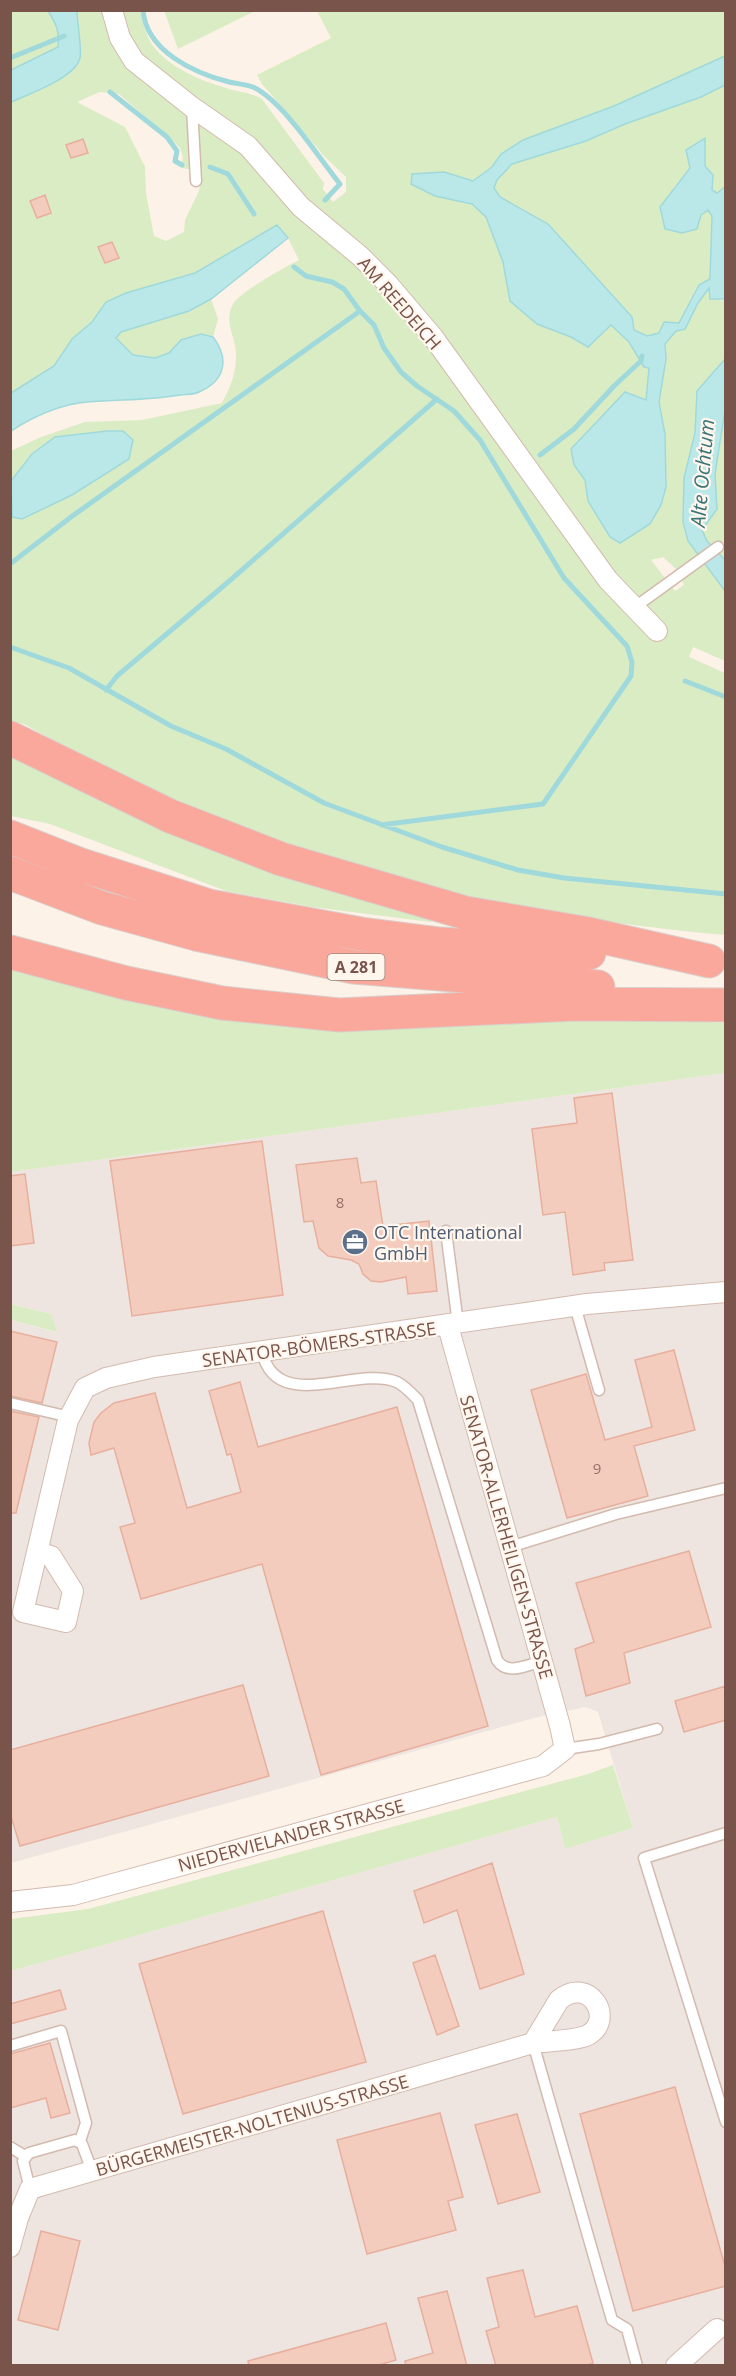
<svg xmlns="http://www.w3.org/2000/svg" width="736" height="2376" font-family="'Open Sans',sans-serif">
<rect width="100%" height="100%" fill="#fdf2e7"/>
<!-- industrial -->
<path fill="#eee5e1" d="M725 1073V2365H11V1971L557 1817 565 1849 633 1828 598 1712 586 1707 538 1717 11 1863 10 1320 56 1332 51 1314 11 1304V1172Z"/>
<!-- green -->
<path fill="#daecc4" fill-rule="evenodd" d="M164 10H255V11L178 49Z
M11 11H48C56 23 60 32 58 47L11 70Z
M77 11H140C143 22 146 36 153 46 169 67 201 81 226 88 238 92 250 92 262 99L324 183 323 189 333 202 346 192V177L325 157 262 84 257 75 331 38 317 11H725V56L614 106 523 140 501 154 492 167 473 181 444 172 412 175 435 196 472 204 486 217 503 262 510 301 587 347 605 332 611 324 629 342 636 354 669 339 676 331 685 329 698 303 710 287 721 301 725 299V359L711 376 725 388V661L693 647 689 657 725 673V935C572 922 420 891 274 842 188 813 103 767 24 724L11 721V515L12 517 48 506 72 495 74 436 55 437 31 454 11 481V451L41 437 85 422 142 420 222 403C231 386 236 374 236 354 236 337 223 322 233 304 240 292 285 267 299 260L288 238 277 225 195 273 126 293 106 302 92 322 72 339 54 366 11 393V102L51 84 61 77 80 55ZM100 92 119 94 168 136 180 148 183 157 181 168 202 171 199 191 185 220 184 232 166 241 154 236 146 193 145 167 125 127 77 102ZM663 557 677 570 684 585 675 591 651 560Z
M725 85V187L717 193 712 191 713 175 705 166 704 138 690 168 673 188 701 215 708 209 712 216 710 279 698 285 679 323 659 333 647 336 634 330 632 317 548 224 500 197 494 188 497 180 511 164 586 141 625 124 701 97Z
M211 299 218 319 213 337 201 334 181 340 169 353 155 358 133 355 116 338 121 332 189 311Z
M11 751 434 916 431 922 312 907 226 891 50 824 11 816Z
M10 964 105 990 725 1023V1073L11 1172Z
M10 1304 51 1314 57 1332 11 1320Z
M613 1765 633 1828 565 1849 557 1817 11 1971V1919L88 1909 588 1774Z"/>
<!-- water -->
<path fill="#bae8e8" stroke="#a0d9db" stroke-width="1.5" d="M48 11H77C77 22 82 48 80 58 75 78 29 94 11 102V70L58 47C60 32 56 23 48 11Z
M725 56V85L701 97 625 124 586 141 512 164 497 180 494 188 500 197 548 224 632 317 634 330 647 336 659 333 664 322 679 323 699 285 710 279 712 216 708 210 701 215 697 229 682 233 665 229 660 207 690 168 686 150 705 138V166L713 175 712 190 717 193 725 187V299H710L709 288 698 303 685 329 676 331 665 344 666 359 659 402 665 434 666 487 661 505 650 524 620 543 610 537 588 501 585 480 574 465 571 449 625 392 646 400 649 368 644 367 629 342 611 325 588 347 571 337 537 324 510 301 503 262 486 217 472 204 435 196 411 184 412 174 444 172 473 181 492 167 501 154 523 140 614 106Z
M277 225 288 238 211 299 189 311 121 332 116 338 133 355 155 358 169 353 181 340 201 334 213 337C230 359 225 381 199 392 193 395 186 394 180 395 147 401 112 399 79 403 54 407 31 418 11 431V393L54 366 72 339 92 322 106 302 126 293 195 273Z
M725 359V410L715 474 717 509 702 530 707 541 725 560V591L688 541 683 522 684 478 695 433 697 391Z
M107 431H123L133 440 129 459 72 495 22 519 12 517 11 481 32 454 55 437Z"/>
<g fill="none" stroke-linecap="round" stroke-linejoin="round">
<!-- stream -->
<path stroke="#a0d9db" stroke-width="5" d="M143 10C146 51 194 73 229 82 237 84 248 84 255 88 285 104 319 158 340 184L325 200
M10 58 64 36
M110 92 167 137 177 151 175 161 182 165
M210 167 228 174 254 214
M294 267 306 276 332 282 344 289 360 311 374 325 384 348 401 372 417 386 454 411 480 440 564 578 627 646 632 662 631 676 543 804 381 825
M540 455 574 429 615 385 641 361 642 356
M10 564 71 517 360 311
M10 647 69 668 171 726 226 749 324 803 442 847 518 870 564 878 726 894
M685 681 726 697
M106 690 117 676 227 583 437 399"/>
</g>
<!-- building -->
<path fill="#f4ccbd" stroke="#e7af9d" stroke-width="1.5" d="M83 139 88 153 71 158 66 145Z
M45 195 51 213 37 218 30 201Z
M112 242 119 258 105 263 98 247Z
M612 1093 633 1260 604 1263 605 1270 573 1275 565 1212 543 1215 532 1129 577 1123 574 1098Z
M262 1141 283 1295 132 1316 110 1161Z
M357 1158 361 1183 376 1181 383 1226 429 1221 437 1291 408 1294 406 1277 381 1282 371 1281 363 1274 359 1264 351 1260 328 1256 319 1248 313 1221 304 1222 296 1165Z
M25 1174 34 1243 10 1246V1176Z
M10 1331 57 1342 42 1403 10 1396Z
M674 1350 695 1430 634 1446 648 1496 567 1518 531 1390 586 1374 605 1440 652 1427 635 1360Z
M240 1382 258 1447 397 1407 488 1726 321 1775 262 1564 141 1599 120 1527 135 1523 114 1448 91 1455 89 1443 94 1422 101 1413 114 1403 155 1393 187 1508 241 1492 231 1454 227 1455 209 1391Z
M10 1411 39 1417 16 1513H10Z
M689 1551 711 1627 624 1653 630 1683 586 1696 575 1649 594 1642 576 1583Z
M243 1685 269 1776 20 1846 10 1813V1750Z
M726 1686V1720L684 1732 675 1701Z
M492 1863 524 1974 480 1989 457 1910 424 1923 414 1891Z
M323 1911 366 2062 183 2114 139 1964Z
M435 1955 459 2026 437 2035 413 1963Z
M60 1990 66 2009 10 2024V2004Z
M50 2043 70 2113 51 2118 46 2098 10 2108V2054Z
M675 2087 726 2270V2286L633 2311 580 2114Z
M440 2113 463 2197 448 2201 456 2230 367 2254 337 2140Z
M517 2114 540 2192 498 2204 475 2125Z
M41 2231 80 2241 58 2330 18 2320Z
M523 2270 535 2317 577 2306 593 2363 585 2366H496L486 2331 499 2327 487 2278Z
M447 2291 467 2366H406L405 2361 433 2353 418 2298Z
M386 2323 396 2360 376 2366H249L248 2361Z"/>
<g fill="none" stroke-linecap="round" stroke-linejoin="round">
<defs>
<path id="service" d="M192 107 196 181
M635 607 718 547
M446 1231 458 1324
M575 1306 599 1390
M262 1352C277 1415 355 1365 397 1382 405 1386 412 1394 418 1400L497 1660C507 1676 527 1665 542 1661
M10 1403 70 1417
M510 1547 616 1514 726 1488
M565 1749 599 1744 657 1729
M726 1833 644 1858 726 2122
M533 2043 612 2320 627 2329 637 2366
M10 2046 61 2031 86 2123 80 2141
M10 2147 25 2156
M30 2189 23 2161 29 2153 75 2140 82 2144 92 2171"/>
<path id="minor" d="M112 10 120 38 134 61 192 107 248 146 301 207 360 256 388 284 433 337 608 580 657 631
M37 1552 51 1556 73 1591 66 1622 23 1612 68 1420 85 1388 106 1378 154 1367 587 1304 726 1292
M10 1902 73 1895 543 1766 565 1749 560 1726 448 1326
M10 2247 18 2218 30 2189 533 2043C547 2041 576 2041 588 2035 616 2019 589 1975 559 2000L533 2043
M676 2366 717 2329"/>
<path id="motorway" d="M10 738 170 816 281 859 466 913 589 934 709 961
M10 837 81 865 209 906 361 934 440 944 589 953
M10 873 102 908 196 934 354 967 598 987
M10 952 126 983 222 1003 339 1015 576 1004 726 1005"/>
</defs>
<!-- service casing -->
<use href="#service" stroke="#d3baae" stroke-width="13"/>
<!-- minor casing -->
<use href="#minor" stroke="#d3baae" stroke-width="22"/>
<!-- motorway casing -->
<use href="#motorway" stroke="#d9cfcc" stroke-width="35"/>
<!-- service -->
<use href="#service" stroke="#fff" stroke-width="10"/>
<!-- minor -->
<use href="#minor" stroke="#fff" stroke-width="20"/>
<!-- motorway -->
<use href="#motorway" stroke="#faa89c" stroke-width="33"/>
</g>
<!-- icons -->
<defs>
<symbol id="office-disc" viewBox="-11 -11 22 22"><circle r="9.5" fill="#5c6f8a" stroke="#fff6ee"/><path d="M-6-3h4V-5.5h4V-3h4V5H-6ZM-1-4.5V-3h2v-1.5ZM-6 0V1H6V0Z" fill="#fff"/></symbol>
</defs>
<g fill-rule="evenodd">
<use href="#office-disc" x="340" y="1227" width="30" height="30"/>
</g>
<g text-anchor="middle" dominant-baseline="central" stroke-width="4.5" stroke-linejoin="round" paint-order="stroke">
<!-- number labels -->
<g font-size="15" fill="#987267">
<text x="340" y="1202">8</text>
<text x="597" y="1468">9</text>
</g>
<!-- shield labels -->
<rect fill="#fff6ee" stroke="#a1857b" stroke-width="1.5" x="327.5" y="954" width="57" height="26" rx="4.5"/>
<g font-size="16" font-weight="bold" fill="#79544a">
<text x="356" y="967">A 281</text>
</g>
<!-- street labels -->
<g font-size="18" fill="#79544a" stroke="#fff6ee">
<text transform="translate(400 303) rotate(49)">AM REEDEICH</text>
<text transform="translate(319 1344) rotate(-8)">SENATOR-BÖMERS-STRASSE</text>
<text transform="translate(507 1537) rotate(74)">SENATOR-ALLERHEILIGEN-STRASSE</text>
<text transform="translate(291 1835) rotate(-15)">NIEDERVIELANDER STRASSE</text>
<text transform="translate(252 2125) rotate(-16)">BÜRGERMEISTER-NOLTENIUS-STRASSE</text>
</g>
<!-- service labels -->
<g font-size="18" fill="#4e5e75" stroke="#fff6ee" text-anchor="start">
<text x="374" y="1232">OTC International<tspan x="374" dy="21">GmbH</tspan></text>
</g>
<!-- water labels -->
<g font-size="20" font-style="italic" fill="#3a7577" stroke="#fff6ee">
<text transform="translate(702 473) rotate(-85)">Alte Ochtum</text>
</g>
</g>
<!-- border -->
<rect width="736" height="2376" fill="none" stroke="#79544a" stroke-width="24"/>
</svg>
